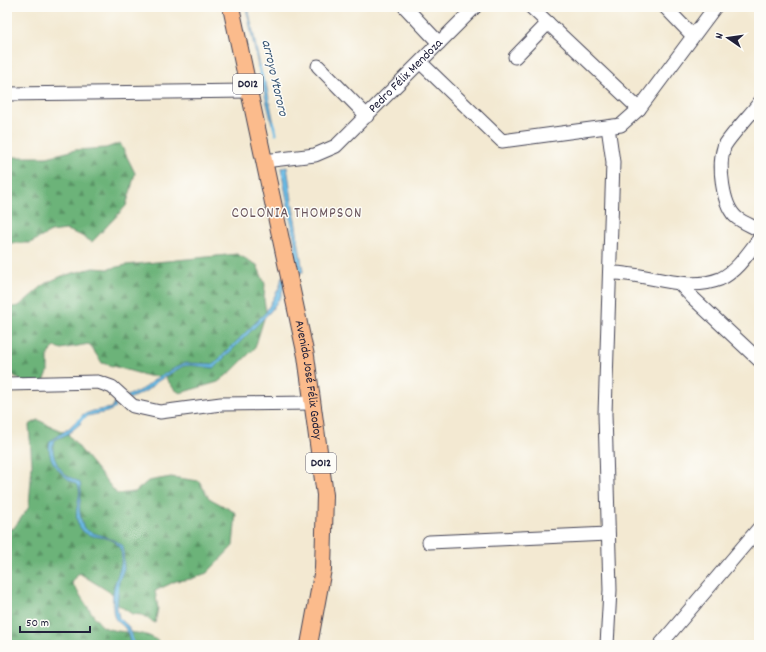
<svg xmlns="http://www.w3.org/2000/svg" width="766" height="652" font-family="Dekko,sans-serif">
<defs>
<pattern id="forest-firs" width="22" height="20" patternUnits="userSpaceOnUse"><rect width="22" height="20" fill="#6cb379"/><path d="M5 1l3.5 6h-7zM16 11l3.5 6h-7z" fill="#589164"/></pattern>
<pattern id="water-ripples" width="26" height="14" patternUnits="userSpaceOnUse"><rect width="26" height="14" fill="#6abce6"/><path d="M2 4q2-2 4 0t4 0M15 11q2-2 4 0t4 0" fill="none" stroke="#5ca1c6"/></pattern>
</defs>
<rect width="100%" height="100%" fill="#fdfcf7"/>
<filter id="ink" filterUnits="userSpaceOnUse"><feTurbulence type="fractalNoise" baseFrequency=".025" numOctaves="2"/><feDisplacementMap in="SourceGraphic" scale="8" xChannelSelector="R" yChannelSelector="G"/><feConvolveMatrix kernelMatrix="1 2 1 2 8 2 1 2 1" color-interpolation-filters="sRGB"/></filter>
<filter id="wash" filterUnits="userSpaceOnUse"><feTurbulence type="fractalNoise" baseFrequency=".012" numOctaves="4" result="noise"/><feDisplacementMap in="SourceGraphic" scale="16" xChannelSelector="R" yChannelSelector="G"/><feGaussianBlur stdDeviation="0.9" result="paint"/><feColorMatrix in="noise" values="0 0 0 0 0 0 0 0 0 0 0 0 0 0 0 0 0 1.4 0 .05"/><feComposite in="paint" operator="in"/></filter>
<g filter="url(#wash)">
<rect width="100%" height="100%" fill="#f3e9d2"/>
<!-- forest -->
<path fill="url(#forest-firs)" stroke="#476a5a" d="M120 143 135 173 131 189 126 206 92 242 80 235 66 230 51 232 30 243H7V157H47L75 150 106 148Z
M237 254 257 265 265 284 264 300 266 312 255 348 232 371 218 382 180 393 174 389 165 377 148 376 102 363 89 344 61 349 55 347 48 354V372L41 388 25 384 13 375 7 356V308L19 306 46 283 62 276 93 268 108 269 126 265Z
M38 420 68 434 117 494 135 492 148 481 171 477 199 481 209 498 236 513 233 546 207 573 191 579 176 581 155 591 158 608 155 623 142 615 132 614 114 602 116 596 79 573 72 583C78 591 97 624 104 627 122 636 146 627 162 645H7V528L13 529 29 507 32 464 29 425Z"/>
<!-- water -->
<path fill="url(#water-ripples)" stroke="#466f90" d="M246 7H248L261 71H259Z
M262 83H266L274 124H272Z
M287 167 303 272 298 273 293 249 296 248 281 168Z
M282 276 285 283 281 296 270 312 214 368 191 365 183 366 158 381 146 391 129 399 127 396 143 389 157 378 184 363 214 364 266 312 280 286Z
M115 402 116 408 107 412 87 416 84 418 82 415 93 411 112 408Z
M77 420 81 423 68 434 54 440C50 453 57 469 69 477 73 479 76 480 80 483 83 495 78 503 80 514 81 518 82 525 84 528 87 533 113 537 123 546L124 569 119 581 117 608 119 618 128 626 135 645H131C129 640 128 632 125 628 118 620 114 622 113 609 113 602 112 594 114 587 117 574 128 557 117 544 109 534 90 540 82 530 69 514 84 495 78 486 75 482 71 482 68 479 56 469 46 457 50 441L68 429Z"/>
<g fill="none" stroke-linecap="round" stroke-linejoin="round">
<!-- stream -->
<path stroke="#6abce6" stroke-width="3" d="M259 67 264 85
M273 122 276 134
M76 423 86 415"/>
</g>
</g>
<g filter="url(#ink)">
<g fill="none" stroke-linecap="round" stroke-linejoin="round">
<defs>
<g id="minor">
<path d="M405 7 439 43"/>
<path d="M531 7 639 109"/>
<path d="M665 7 693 36"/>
<path d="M515 57 548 23"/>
<path d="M421 63 502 141 621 125 639 109 715 7"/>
<path d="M318 66 367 116"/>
<path d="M7 94 249 91"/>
<path d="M759 103C752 113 728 138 724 147 718 165 722 206 737 218 744 223 752 226 759 230"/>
<path id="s1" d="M264 161 315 155 336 146 475 7"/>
<path d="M610 273C646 272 685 293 720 279 736 272 749 252 759 239"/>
<path d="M679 283 693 298 759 360"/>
<path d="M7 384 98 382 112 387 133 406 160 412 221 404 313 403"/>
<path d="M429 542 608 534"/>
<path d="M607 645 610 590 605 414 613 162 608 127"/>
<path d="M660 645 759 528"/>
</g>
<g id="major">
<path id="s2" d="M231 7 306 356 325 495 323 569 309 645"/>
</g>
</defs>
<!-- minor casing -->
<use href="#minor" stroke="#414052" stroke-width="15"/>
<!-- major casing -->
<use href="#major" stroke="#414052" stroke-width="18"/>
<!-- minor -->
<use href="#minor" stroke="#fff" stroke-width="13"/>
<!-- major -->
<use href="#major" stroke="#fbbb8c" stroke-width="16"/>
</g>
</g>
<g text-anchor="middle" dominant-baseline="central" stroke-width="3" stroke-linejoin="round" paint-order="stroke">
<!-- shield labels -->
<g fill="#fdfcf7" stroke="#646373" stroke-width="1">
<rect x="233" y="74" width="30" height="20" rx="3"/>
<rect x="306" y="453" width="30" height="20" rx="3"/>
</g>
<g font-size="12" font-weight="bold" fill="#22223b">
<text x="248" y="84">D012</text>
<text x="321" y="463">D012</text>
</g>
<!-- street labels -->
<g font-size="13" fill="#22223b" stroke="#fdfcf7">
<text stroke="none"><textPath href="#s1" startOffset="173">Pedro Félix Mendoza</textPath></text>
<text stroke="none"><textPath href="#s2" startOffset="381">Avenida José Félix Godoy</textPath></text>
</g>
<!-- water labels -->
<g font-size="14" font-style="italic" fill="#3b5877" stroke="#fdfcf7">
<text transform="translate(274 78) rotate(77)">arroyo Ytororo</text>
</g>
<!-- quarter labels -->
<g font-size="15" letter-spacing="1" fill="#6a555c" stroke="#fdfcf7">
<text x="297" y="214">COLONIA THOMPSON</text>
</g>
</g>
<!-- margin -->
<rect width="766" height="652" fill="none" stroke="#fdfcf7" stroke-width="24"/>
<!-- north arrow -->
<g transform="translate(728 38) rotate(283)" stroke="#fdfcf7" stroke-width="3" paint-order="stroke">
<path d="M0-3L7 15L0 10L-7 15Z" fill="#22223b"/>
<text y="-6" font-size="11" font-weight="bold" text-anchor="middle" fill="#22223b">N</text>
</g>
<!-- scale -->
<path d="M20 626v6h70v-6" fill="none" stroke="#22223b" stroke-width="2"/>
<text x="26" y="626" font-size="12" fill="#22223b" stroke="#fdfcf7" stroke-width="3" paint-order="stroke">50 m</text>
</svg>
